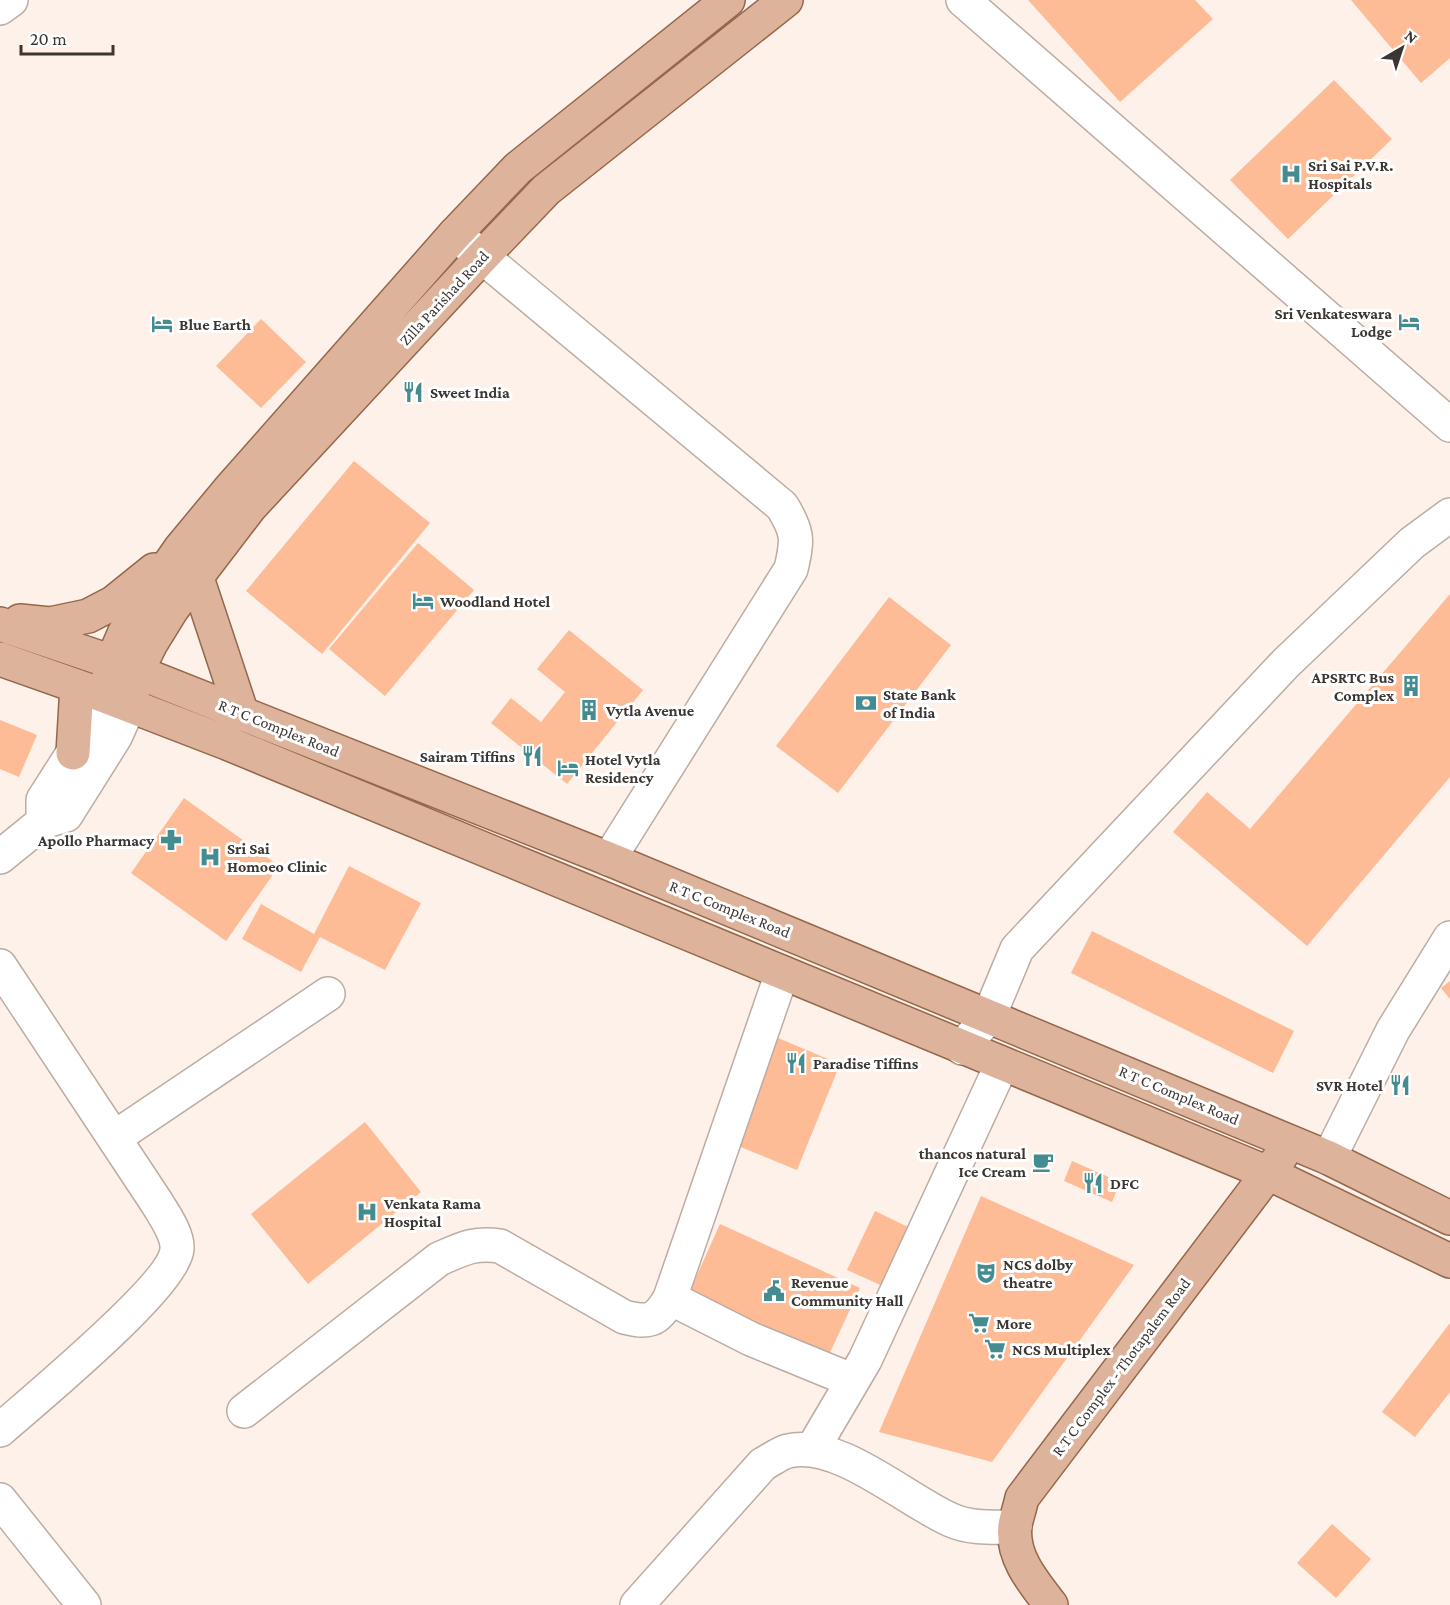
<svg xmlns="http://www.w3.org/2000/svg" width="1450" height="1605" font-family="'Crimson Pro',serif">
<rect width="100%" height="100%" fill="#fef1e9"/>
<!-- building -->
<path fill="#fdbb96" d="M1028 0H1195L1213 19 1120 102Z
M1351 0H1450V58L1421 83Z
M1334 80 1392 139 1288 239 1230 180Z
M261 319 306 362 261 408 216 366Z
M354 461 430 523 322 654 246 591Z
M418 543 474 590 385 696 329 649Z
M1450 594V777L1307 946 1173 832 1207 792 1250 829Z
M889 597 951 645 838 793 776 746Z
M569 630 643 690 567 784 491 723 511 698 541 722 565 692 537 669Z
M0 720 37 735 19 777 0 769Z
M184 798 279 866 226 941 131 873Z
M349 866 421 903 385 970 320 937 301 972 242 939 261 904 314 934Z
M1092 931 1294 1031 1273 1073 1071 973Z
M1450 981V999L1441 988Z
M778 1038 840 1064 797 1170 736 1145Z
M365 1122 421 1192 308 1284 251 1214Z
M1072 1161 1120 1182 1112 1202 1064 1181Z
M981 1196 1134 1265 992 1462 879 1432Z
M875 1211 912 1229 885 1287 847 1270Z
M720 1224 860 1288 827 1359 688 1295Z
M1450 1323V1392L1415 1437 1382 1412Z
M1332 1524 1371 1559 1336 1598 1297 1563Z"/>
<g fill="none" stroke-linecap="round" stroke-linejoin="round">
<defs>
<path id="minor" d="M963 0 1450 425
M0 8 11 0
M455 234 782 506C798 532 798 539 791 569L609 859
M43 822V800L73 753 105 696
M0 857 43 822 66 815 115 737 129 706
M0 966 157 1203C164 1215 178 1234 177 1249 174 1285 33 1401 0 1430
M962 1048 989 1016 1017 949 1286 663 1412 543 1450 515
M114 1138 328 994
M1329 1158 1393 1030 1450 938
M670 1298 751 1339 851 1380
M244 1411 439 1259C462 1249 474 1242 500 1246L624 1317C649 1323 656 1322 670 1298L782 973
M812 1450 865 1360 1002 1064
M0 1500 84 1605
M637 1605 763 1464C771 1460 780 1453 788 1451 839 1439 905 1500 951 1520 971 1529 994 1527 1015 1527"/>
<path id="major" d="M196 575 242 714
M20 621 50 624 88 616 113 603 154 570
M0 624 112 662 609 859 1329 1158 1450 1218
M0 659 105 696 227 743 1268 1173 1450 1261
M108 682 112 662 124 634 140 607 180 549 229 490 455 234 518 168 728 0
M132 693 137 671 151 643 172 609 250 507 482 257 546 190 786 0
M73 753 77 686
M1051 1605C1033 1582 1011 1556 1015 1525 1017 1516 1020 1507 1022 1498L1281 1156"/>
</defs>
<!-- minor casing -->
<use href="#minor" stroke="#bcaca4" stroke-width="36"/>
<!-- major casing -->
<use href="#major" stroke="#96674b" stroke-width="36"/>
<!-- minor -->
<use href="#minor" stroke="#fff" stroke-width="33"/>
<!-- major -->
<use href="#major" stroke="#ddb39b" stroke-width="33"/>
</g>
<!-- icons -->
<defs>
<symbol id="hospital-bare" viewBox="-9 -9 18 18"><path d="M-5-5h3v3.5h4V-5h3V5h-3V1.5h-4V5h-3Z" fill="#448c90" stroke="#fff" stroke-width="2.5" paint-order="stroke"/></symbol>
<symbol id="hotel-bare" viewBox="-9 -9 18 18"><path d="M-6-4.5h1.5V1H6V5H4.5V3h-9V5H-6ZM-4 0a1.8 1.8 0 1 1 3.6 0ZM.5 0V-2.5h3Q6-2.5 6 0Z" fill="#448c90" stroke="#fff" stroke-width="2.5" paint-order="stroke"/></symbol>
<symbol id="restaurant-bare" viewBox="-9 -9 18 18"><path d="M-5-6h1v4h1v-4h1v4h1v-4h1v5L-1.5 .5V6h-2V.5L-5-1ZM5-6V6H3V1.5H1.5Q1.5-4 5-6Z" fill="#448c90" stroke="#fff" stroke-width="2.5" paint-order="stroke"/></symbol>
<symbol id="building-bare" viewBox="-9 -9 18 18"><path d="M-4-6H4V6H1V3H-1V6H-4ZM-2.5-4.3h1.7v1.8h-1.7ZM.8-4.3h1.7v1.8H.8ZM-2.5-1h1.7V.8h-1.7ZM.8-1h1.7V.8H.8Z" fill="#448c90" stroke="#fff" stroke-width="2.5" paint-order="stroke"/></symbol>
<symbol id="bank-bare" viewBox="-9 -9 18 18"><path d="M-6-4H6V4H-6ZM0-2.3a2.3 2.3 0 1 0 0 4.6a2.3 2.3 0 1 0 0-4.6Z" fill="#448c90" stroke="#fff" stroke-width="2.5" paint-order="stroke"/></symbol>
<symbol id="pharmacy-bare" viewBox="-9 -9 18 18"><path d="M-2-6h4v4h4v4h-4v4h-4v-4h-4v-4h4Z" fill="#448c90" stroke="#fff" stroke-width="2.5" paint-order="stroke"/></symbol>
<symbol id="cafe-bare" viewBox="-9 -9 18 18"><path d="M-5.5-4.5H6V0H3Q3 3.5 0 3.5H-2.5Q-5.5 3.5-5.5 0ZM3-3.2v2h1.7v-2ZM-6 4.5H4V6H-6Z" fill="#448c90" stroke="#fff" stroke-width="2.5" paint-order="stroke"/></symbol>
<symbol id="theatre-bare" viewBox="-9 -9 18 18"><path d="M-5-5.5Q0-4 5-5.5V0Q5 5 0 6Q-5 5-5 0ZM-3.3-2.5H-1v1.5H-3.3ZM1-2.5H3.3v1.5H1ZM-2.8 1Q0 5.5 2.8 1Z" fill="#448c90" stroke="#fff" stroke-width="2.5" paint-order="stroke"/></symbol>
<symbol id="civic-bare" viewBox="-9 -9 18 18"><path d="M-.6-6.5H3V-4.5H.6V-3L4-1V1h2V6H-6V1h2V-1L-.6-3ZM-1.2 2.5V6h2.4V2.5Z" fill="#448c90" stroke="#fff" stroke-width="2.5" paint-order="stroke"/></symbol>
<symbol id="supermarket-bare" viewBox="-9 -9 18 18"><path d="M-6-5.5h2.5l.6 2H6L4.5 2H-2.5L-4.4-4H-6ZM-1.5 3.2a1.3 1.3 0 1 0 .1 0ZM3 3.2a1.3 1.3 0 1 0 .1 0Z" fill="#448c90" stroke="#fff" stroke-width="2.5" paint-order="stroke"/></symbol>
</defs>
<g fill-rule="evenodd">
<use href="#hospital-bare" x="1276" y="159" width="30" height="30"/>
<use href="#hotel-bare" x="1394" y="307" width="30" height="30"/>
<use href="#hotel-bare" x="147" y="309" width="30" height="30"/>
<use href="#restaurant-bare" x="398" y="377" width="30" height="30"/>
<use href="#hotel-bare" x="408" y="586" width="30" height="30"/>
<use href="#building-bare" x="1396" y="671" width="30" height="30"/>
<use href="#bank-bare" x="851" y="688" width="30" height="30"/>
<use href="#building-bare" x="574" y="695" width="30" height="30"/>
<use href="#restaurant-bare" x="517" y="741" width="30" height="30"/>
<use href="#hotel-bare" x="553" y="753" width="30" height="30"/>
<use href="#pharmacy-bare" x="156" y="825" width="30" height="30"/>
<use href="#hospital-bare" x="195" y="842" width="30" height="30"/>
<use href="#restaurant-bare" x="781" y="1048" width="30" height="30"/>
<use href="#restaurant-bare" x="1385" y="1070" width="30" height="30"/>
<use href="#cafe-bare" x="1028" y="1147" width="30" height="30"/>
<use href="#restaurant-bare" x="1078" y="1168" width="30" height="30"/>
<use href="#hospital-bare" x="352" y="1197" width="30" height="30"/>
<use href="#theatre-bare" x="971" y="1258" width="30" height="30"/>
<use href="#civic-bare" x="759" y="1276" width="30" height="30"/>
<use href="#supermarket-bare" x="964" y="1308" width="30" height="30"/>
<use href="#supermarket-bare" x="980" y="1334" width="30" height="30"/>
</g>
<g text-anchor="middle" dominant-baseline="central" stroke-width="6" stroke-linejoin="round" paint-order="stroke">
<!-- poi labels -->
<g font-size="16" font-weight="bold" fill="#3c3632" stroke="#fff" text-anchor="start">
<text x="1308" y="165">Sri Sai P.V.R.<tspan x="1308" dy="18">Hospitals</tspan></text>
<text x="1392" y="313" text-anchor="end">Sri Venkateswara<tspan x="1392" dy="18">Lodge</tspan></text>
<text x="179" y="324">Blue Earth</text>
<text x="430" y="392">Sweet India</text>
<text x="440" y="601">Woodland Hotel</text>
<text x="1394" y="677" text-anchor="end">APSRTC Bus<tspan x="1394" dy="18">Complex</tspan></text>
<text x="883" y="694">State Bank<tspan x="883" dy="18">of India</tspan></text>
<text x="606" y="710">Vytla Avenue</text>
<text x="515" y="756" text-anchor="end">Sairam Tiffins</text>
<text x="585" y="759">Hotel Vytla<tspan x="585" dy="18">Residency</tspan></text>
<text x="154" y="840" text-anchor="end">Apollo Pharmacy</text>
<text x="227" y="848">Sri Sai<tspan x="227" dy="18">Homoeo Clinic</tspan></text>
<text x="813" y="1063">Paradise Tiffins</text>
<text x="1383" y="1085" text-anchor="end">SVR Hotel</text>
<text x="1026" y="1153" text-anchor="end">thancos natural<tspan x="1026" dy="18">Ice Cream</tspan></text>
<text x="1110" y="1183">DFC</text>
<text x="384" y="1203">Venkata Rama<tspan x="384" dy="18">Hospital</tspan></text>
<text x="1003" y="1264">NCS dolby<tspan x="1003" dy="18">theatre</tspan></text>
<text x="791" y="1282">Revenue<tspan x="791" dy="18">Community Hall</tspan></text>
<text x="996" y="1323">More</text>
<text x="1012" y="1349">NCS Multiplex</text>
</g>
<!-- street labels -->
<g font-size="16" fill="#3c3632" stroke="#fff">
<text transform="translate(444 298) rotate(-47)">Zilla Parishad Road</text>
<text transform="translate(279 728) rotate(22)">R T C Complex Road</text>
<text transform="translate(730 909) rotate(22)">R T C Complex Road</text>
<text transform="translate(1179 1095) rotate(23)">R T C Complex Road</text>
<text transform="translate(1121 1367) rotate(-53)">R T C Complex - Thotapalem Road</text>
</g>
</g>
<!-- north arrow -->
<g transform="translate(1402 48) rotate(39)" stroke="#ffffff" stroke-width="4.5" paint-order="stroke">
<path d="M0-4.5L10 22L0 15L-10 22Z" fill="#3c3632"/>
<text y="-9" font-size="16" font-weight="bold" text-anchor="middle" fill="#3c3632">N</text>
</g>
<!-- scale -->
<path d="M21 45v9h92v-9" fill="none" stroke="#3c3632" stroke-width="3"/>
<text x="30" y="45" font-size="18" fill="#3c3632" stroke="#ffffff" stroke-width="4.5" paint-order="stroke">20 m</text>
</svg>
